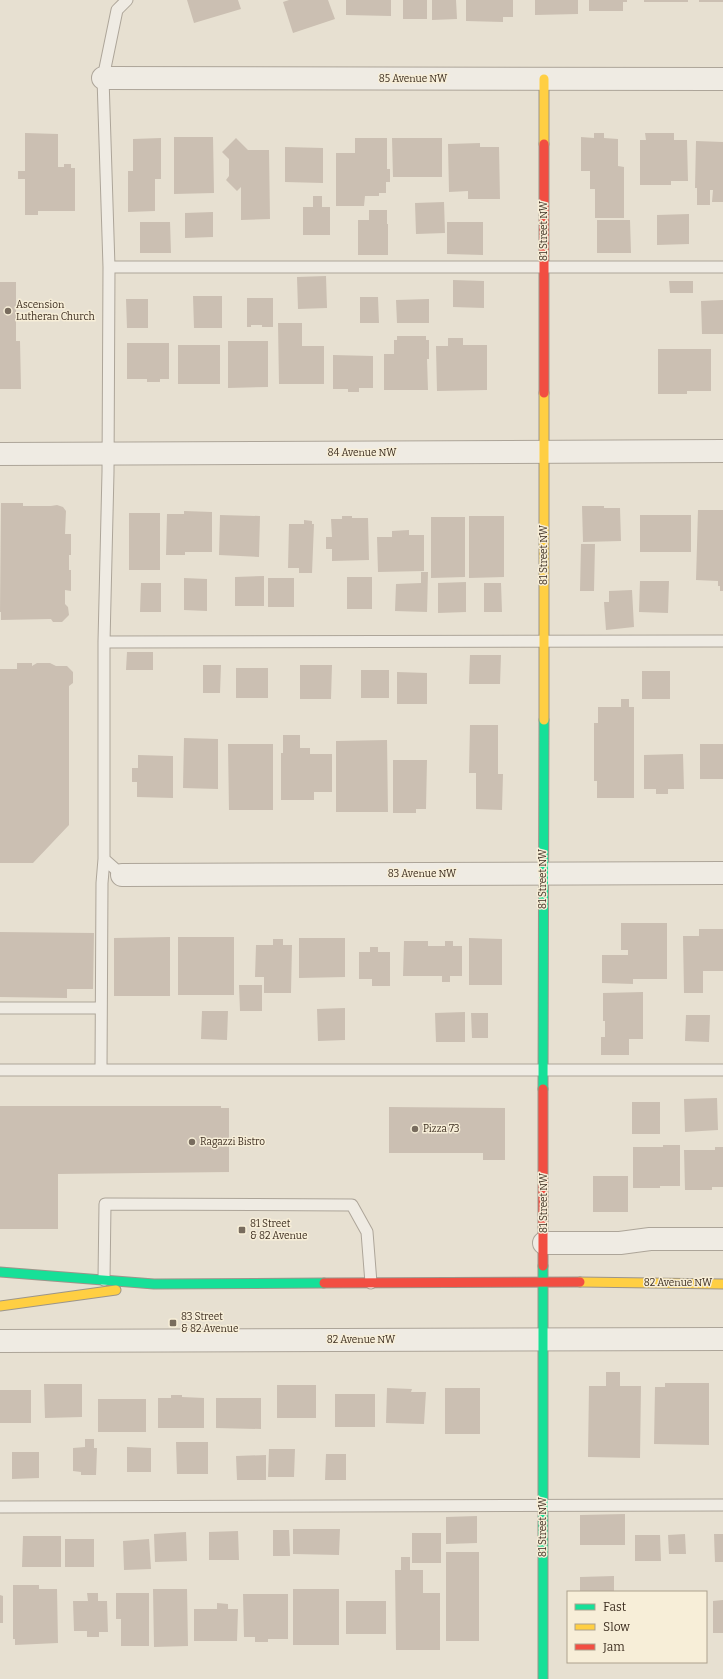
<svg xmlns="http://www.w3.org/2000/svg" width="723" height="1679" font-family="Bitter,serif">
<rect width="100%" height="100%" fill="#e7e0d1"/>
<!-- building -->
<path fill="#cbbfb2" d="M187 0H238L241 9 194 23Z
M289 0H328L335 19 293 33 283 2Z
M346 0H391V16L346 15Z
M403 0H427V19H403Z
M432 0H456L457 19 432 20Z
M466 0H513V17H503V22L466 21Z
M535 0H578V14L535 15Z
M589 0H627V2H623V11H589Z
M644 0H688V2H644Z
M699 0H723V2H699Z
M25 133 58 134V167H64V164H71V168H75V211H38V215H25V179H18V171H25Z
M594 133H604V138L618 139V166L624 167V218H595V189H590V171H581V137L594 138Z
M645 133H674V140H687L688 181H671V185H640V140H646Z
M174 137H213L214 193 174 194Z
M161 138V179H155V211L128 212V171H133V139Z
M236 138 248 150H269L270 219 241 220V187L237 191 226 180 229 176V159L222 152Z
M355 138H387V169H390V182H386V193H379V196H365L364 206H336V153H355Z
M392 138H442V177H393Z
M696 141 723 142V202H712L713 190H710V205H697V188H695Z
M480 143V147H499L500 199H468V191L449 192 448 144Z
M285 147 323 148V183L285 182Z
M313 196H322V207H330V235H303V207H313Z
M444 202 445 233 416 234 415 203Z
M369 210H387V224H388V255H358V220H369Z
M213 212V237L185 238V213Z
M689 214V244L657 245V215Z
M597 220H630L631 253H597Z
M140 222H170L171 253H140Z
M447 222H483V255L447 254Z
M326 276 327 308 298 309 297 277Z
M453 280 484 281V308L453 307Z
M669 281H693V293H670Z
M0 282H16V341H20L21 389H0Z
M193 296H222V328H194Z
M360 297H378L379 323H360Z
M247 298H273V327H262V325H251V327H247Z
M126 299H148V328H127Z
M429 299V323H397L396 300Z
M723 300V334H702L701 301Z
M278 323H302V346H324V384H279Z
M397 336H426V340H429V359H427L428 390H384V354H394V340H397Z
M448 338H463V345H487V390L437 391 436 346H448Z
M228 341H268V387L228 388Z
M127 343H169V379H160V382H147V379H127Z
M178 345H220V384H178Z
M658 349H711V391H687V394H658Z
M333 355 373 356V388H359V392H348V389H333Z
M1 503H23V506H51L57 505 63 507 66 511 65 534H71V555H69V570H71V591L65 590V604L68 607 69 615 62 622H53L51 619 1 620V612H0Z
M582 506H604V508H620L621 541 583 542Z
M698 510H723V591H720V586H718V581L696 580Z
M184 511 212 512V552H185V555H166L167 514H184Z
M129 513H160V570H129Z
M220 515 260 516 259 557 219 555Z
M640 515H691V552H640Z
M342 516H352V518H368L369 560 332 561V549H326V537H332L331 519H342Z
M469 516H504V577L469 578Z
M431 517H465V577L431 578Z
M304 520 312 521V524H314L312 573H299V568H288L289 524H304Z
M409 530V535H424V571L378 572 377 537H392V531Z
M581 544H595L594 591H580Z
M421 572H428L427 612 395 611 396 584 421 583Z
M264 576V606H235V577Z
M347 577H372V609H347Z
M184 578 207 579V611L184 610Z
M268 578H294V607H268Z
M640 581H669L668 613 639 612Z
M466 582V612L438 613V583Z
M141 583H161V612H140Z
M484 583H501L502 612H484Z
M632 590 634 627 606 630 604 602H609V591Z
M127 652H153V670H126Z
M470 655H501L500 684H469Z
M17 663H32V666L37 663H50L56 666H67L73 672V683L69 686V825L33 863H0V669H17Z
M203 665H221L220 693H203Z
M300 665H332L331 699H300Z
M236 668H268V698H236Z
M361 670H389V698H361Z
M642 671H670V699H642Z
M397 672 427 673V704H397Z
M621 699H629V707H634V798H597V781H594V723H598V707H621Z
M470 725H498V774H503L502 810 476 809V773H469Z
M283 735H300V748H310V754H332V792H314V800H281V753H283Z
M184 738 218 739V789L183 788Z
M387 740 388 812H336V741Z
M228 744H273V810H229Z
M700 744H723V779H700Z
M683 754 684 789H668V794H656V789H644V755Z
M138 755 173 756V798L137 797V782H132V768H138Z
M393 760H427L426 809H416V813H393Z
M621 923H667V979H633V984L602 983V955H628V950H621Z
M699 929H723V971H703V993H684L683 936H699Z
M0 932 94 933 93 989H67V998L0 997Z
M170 937V996H114V938Z
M178 937H234V995H178Z
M299 938H345V977L299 978Z
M469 938 502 939V985H469Z
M273 939H283V945H292L291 993H264V977H255L256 945H273Z
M404 941H428V946H445V941H453V946H462V976H450V982H442V976H403Z
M370 947H378V952H390V986H372V979H359V952H370Z
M239 985H262V1011H240Z
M643 992V1039H629V1055H601V1037H605V1021H603V993Z
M345 1008V1040L318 1041 317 1009Z
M202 1011H228L227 1040 201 1039Z
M465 1012V1042H436L435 1013Z
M471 1013H488V1038H472Z
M686 1015H710L709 1042 685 1041Z
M717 1098 718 1130 685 1132 684 1099Z
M632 1102H660V1134H632Z
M0 1106H221V1108H229V1172L58 1174V1229H0Z
M389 1107 505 1108V1160H483V1153H389Z
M663 1145H680V1186H660V1188H633V1147H663Z
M715 1147H723V1187H712V1190H685L684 1150H715Z
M593 1176H628V1212H593Z
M606 1372H620V1386H641L640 1458 588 1457 589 1386H606Z
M665 1383H709V1445L654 1444 655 1387H665Z
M44 1384H82V1417L45 1418Z
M277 1385H316V1418H277Z
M387 1388 412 1389 411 1392H426L424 1424 386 1423Z
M445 1388H480V1434H445Z
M0 1390H31V1423H0Z
M335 1394H375V1427H335Z
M171 1395H182V1397L204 1398V1428H158V1398H171Z
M216 1398H261V1429L216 1428Z
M98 1399H146V1432H98Z
M85 1439H94V1448H97L96 1475H81V1472L73 1471V1448L85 1447Z
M176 1442H208V1474H177Z
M127 1447 151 1448V1472H127Z
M269 1449H295L294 1477H268Z
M12 1452H39V1478L12 1479Z
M326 1454H346V1480H325Z
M266 1455V1480H237L236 1456Z
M625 1514V1545H580V1515Z
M477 1516V1543L446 1544V1517Z
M293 1529H340L339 1555 293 1554Z
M273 1530H289L290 1556H273Z
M238 1531 239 1560H209V1532Z
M186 1532 187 1561 155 1562 154 1534Z
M412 1533H441V1563H412Z
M685 1534 686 1554H669L668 1535Z
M714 1534H723V1562H715Z
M635 1535H660L661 1561H635Z
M23 1536H61V1567H22Z
M65 1539H94V1567H65Z
M149 1539 151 1569 124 1570 123 1541Z
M446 1552H479V1641H446Z
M401 1557H410V1570H423V1593H440V1650H396L395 1570H401Z
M614 1576V1592H580V1577Z
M13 1585H39V1589H57L58 1643 15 1645V1639H13Z
M153 1589H187L188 1646 154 1647Z
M293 1589H339V1645H293Z
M87 1593H98V1601H107L108 1632H99V1637H87V1631H74L73 1601H88Z
M116 1593H149V1646H121V1619H116Z
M243 1594H288V1639H268V1642H255V1637H244Z
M0 1595 3 1596V1623H0Z
M723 1600V1633H713V1601Z
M346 1601H386V1634H346Z
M217 1603 228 1604V1609H238L237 1641H194V1609H217Z"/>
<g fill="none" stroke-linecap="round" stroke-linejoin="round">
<defs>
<path id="lane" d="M109 267H723
M104 642 723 641
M122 875 104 859V642L108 472 109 267 103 78 117 10 127 0
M0 1008H101
M0 1070H723
M101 1070 102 883 104 859
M104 1280 105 1204 352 1205 367 1232 371 1283
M0 1507 723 1505"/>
<path id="street" d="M103 78 723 79
M0 454 723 451
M122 875 723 873
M544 1243H620L650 1239H723
M0 1341 723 1339"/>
<path id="fast" d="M543 1089 544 720
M0 1272 154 1284 324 1283
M543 1679V1266"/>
<path id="slow" d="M544 144V79
M544 720V393
M580 1282 723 1284
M0 1306 116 1290"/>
<path id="jam" d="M544 393V144
M543 1266V1089
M324 1283 580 1282"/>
</defs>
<!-- lane casing -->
<use href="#lane" stroke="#ada599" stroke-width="13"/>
<!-- street casing -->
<use href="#street" stroke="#ada599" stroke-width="24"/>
<!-- fast casing -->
<use href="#fast" stroke="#9c958a" stroke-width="11"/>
<!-- slow casing -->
<use href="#slow" stroke="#9c958a" stroke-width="11"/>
<!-- jam casing -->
<use href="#jam" stroke="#9c958a" stroke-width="11"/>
<!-- lane -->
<use href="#lane" stroke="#efebe3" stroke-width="11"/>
<!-- street -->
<use href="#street" stroke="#efebe3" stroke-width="22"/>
<!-- fast -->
<use href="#fast" stroke="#16e098" stroke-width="9"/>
<!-- slow -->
<use href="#slow" stroke="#ffcf43" stroke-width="9"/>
<!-- jam -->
<use href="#jam" stroke="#f24e42" stroke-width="9"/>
</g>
<!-- markers -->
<g fill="#786c5e" stroke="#f7eed8" stroke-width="1.5">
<circle cx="8" cy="311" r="4"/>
<circle cx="415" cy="1129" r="4"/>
<circle cx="192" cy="1142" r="4"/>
<rect x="238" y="1226" width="8" height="8" rx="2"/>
<rect x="169" y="1319" width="8" height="8" rx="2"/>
</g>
<g text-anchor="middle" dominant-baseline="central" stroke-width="3" stroke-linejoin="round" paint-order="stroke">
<!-- street labels -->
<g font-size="10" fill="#3d2e20" stroke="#f7eed8">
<text x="413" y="79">85 Avenue NW</text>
<text transform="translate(544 231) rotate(-90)">81 Street NW</text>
<text x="362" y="453">84 Avenue NW</text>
<text transform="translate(544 555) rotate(-90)">81 Street NW</text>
<text x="422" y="874">83 Avenue NW</text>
<text transform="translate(543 879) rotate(-90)">81 Street NW</text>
<text transform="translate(544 1203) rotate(-90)">81 Street NW</text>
<text x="678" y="1283">82 Avenue NW</text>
<text x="361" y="1340">82 Avenue NW</text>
<text transform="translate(543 1527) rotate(-90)">81 Street NW</text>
</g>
<!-- poi labels -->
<g font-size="10" fill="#3d2e20" stroke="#f7eed8" text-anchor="start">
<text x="16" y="305">Ascension<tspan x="16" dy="12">Lutheran Church</tspan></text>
<text x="423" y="1129">Pizza 73</text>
<text x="200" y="1142">Ragazzi Bistro</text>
<text x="250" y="1224">81 Street<tspan x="250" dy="12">&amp; 82 Avenue</tspan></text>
<text x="181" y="1317">83 Street<tspan x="181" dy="12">&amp; 82 Avenue</tspan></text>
</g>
</g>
<!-- legend -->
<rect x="567" y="1591" width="140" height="72" fill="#f7eed8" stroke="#ada18e"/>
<rect x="575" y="1604" width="20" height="6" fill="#16e098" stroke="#ada18e"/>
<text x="603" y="1611" font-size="12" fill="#3d2e20">Fast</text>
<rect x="575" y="1624" width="20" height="6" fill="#ffcf43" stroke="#ada18e"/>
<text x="603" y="1631" font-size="12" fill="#3d2e20">Slow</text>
<rect x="575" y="1644" width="20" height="6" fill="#f24e42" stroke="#ada18e"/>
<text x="603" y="1651" font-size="12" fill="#3d2e20">Jam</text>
</svg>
